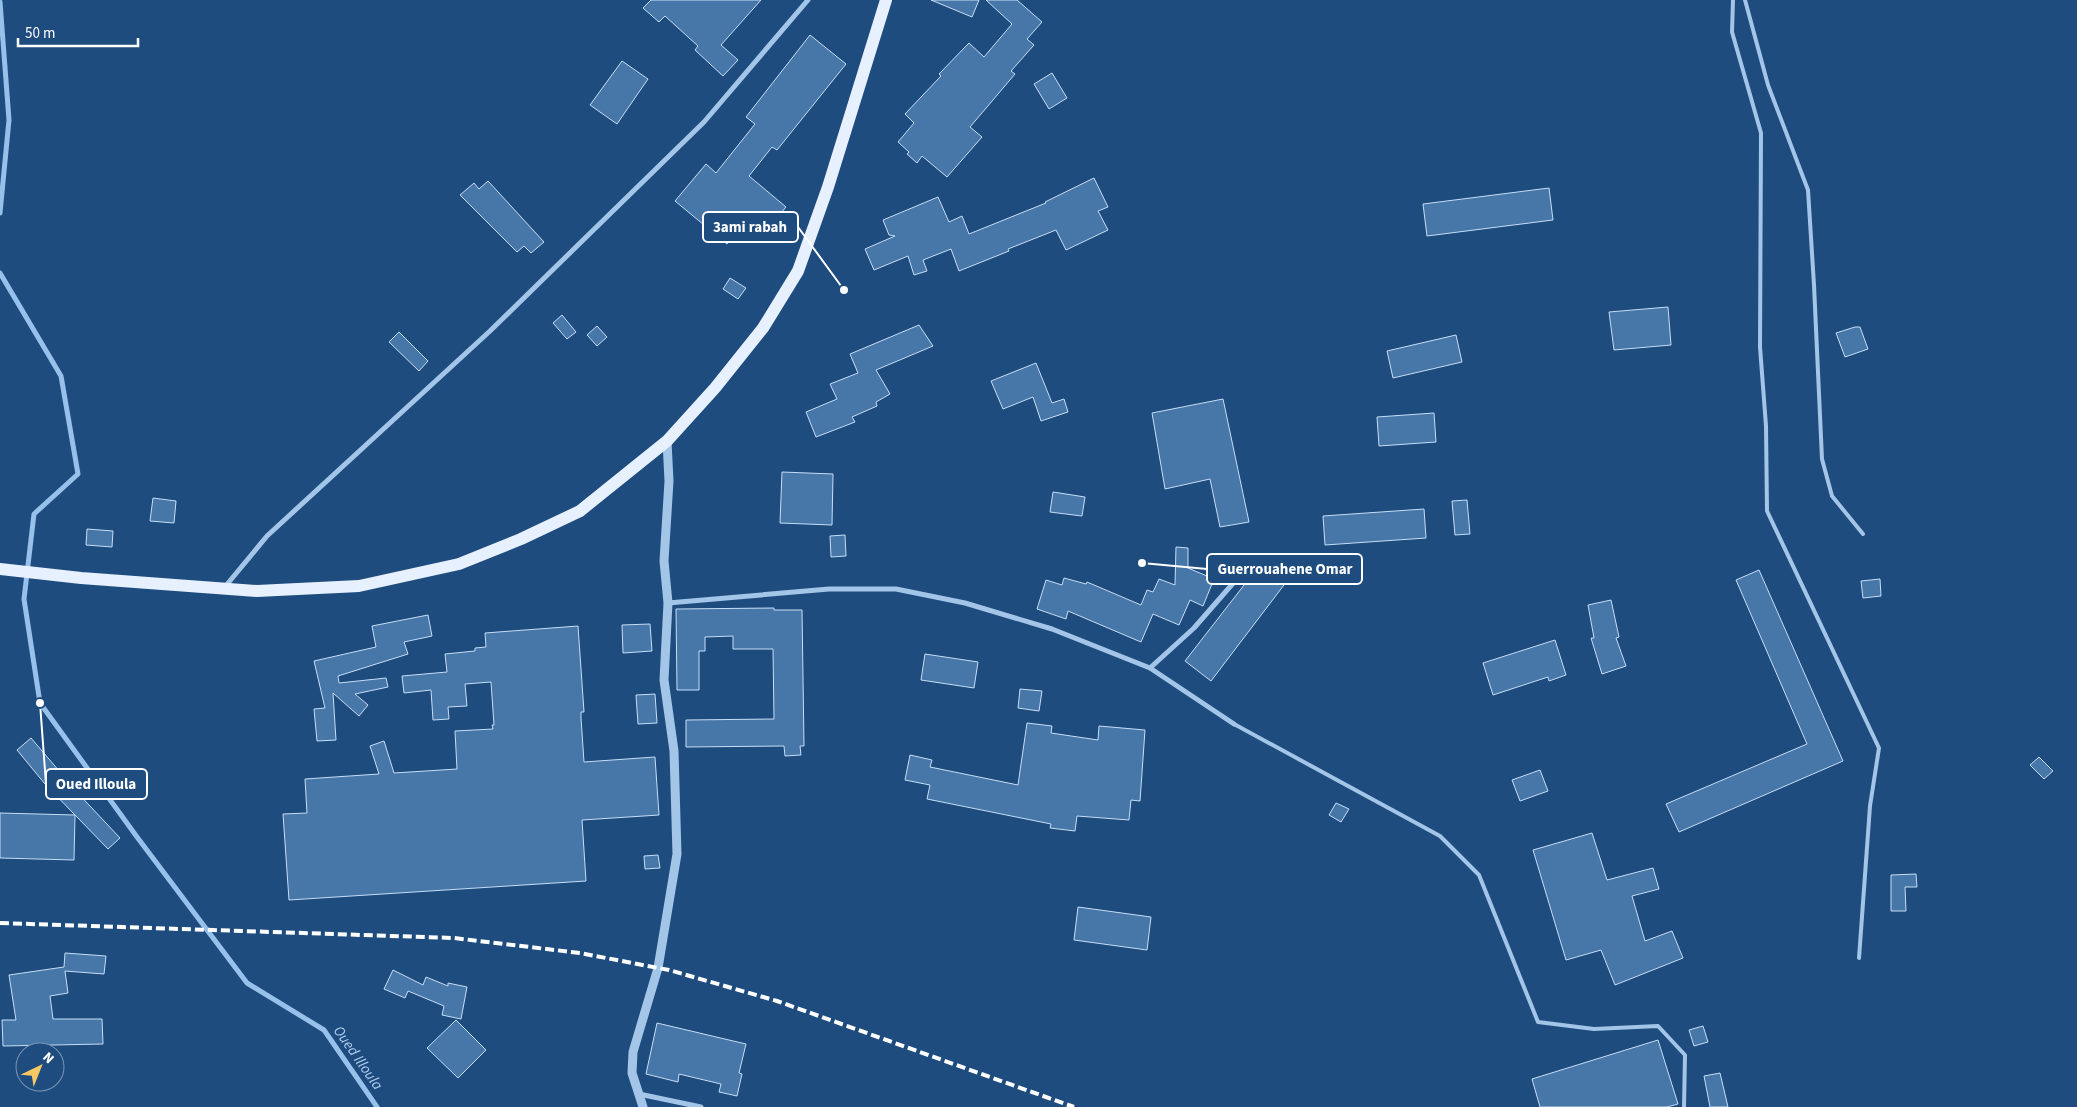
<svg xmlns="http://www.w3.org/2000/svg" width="2077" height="1107" font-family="'Source Sans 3',sans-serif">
<rect width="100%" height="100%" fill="#1f4c7f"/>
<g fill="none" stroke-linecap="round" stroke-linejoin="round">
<!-- stream -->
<path stroke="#97c0ea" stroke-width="5" d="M0 2 9 120 0 213
M0 273 61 376 78 474 34 514 24 599 40 703 137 837 247 983 324 1030 377 1107"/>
</g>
<!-- building -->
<path fill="#4776a9" stroke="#c7def6" d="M651 0H761L721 45 738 60 723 76 695 50 698 46 665 16 659 22 643 8Z
M931 0H979L972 17Z
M986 0H1017L1042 22 1027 39 1034 45 1011 71 1015 74 970 127 982 137 947 177 922 156 917 163 907 154 909 152 898 142 914 123 905 114 941 76 939 74 969 43 984 57 1012 24Z
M810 35 846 64 777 150 772 147 749 176 786 207 766 231 758 224 748 235 740 229 727 244 675 201 706 164 716 173 755 124 746 117Z
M622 61 648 79 617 124 590 105Z
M1052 73 1067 98 1049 109 1034 84Z
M1094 178 1108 207 1098 211 1108 230 1066 250 1056 230 1008 249 1009 251 959 271 951 249 923 260 927 271 914 275 908 256 874 270 865 249 895 236 889 235 883 220 938 197 949 222 962 216 969 234 1046 203 1045 202Z
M488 181 544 242 531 253 524 246 517 252 460 195 474 183 479 189Z
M1549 188 1553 220 1427 236 1423 204Z
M730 278 746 288 738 299 723 289Z
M1668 307 1671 345 1614 350 1609 312Z
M562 315 576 332 567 339 553 323Z
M919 325 933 346 876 370 890 394 876 402 877 406 852 417 855 422 816 437 806 412 837 399 830 384 858 373 850 354Z
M597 326 607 337 597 346 587 335Z
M1855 327H1860L1868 349 1845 357 1836 333Z
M399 332 428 361 419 371 389 342Z
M1456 335 1462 362 1393 378 1387 351Z
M1036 363 1052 403 1064 399 1068 412 1041 421 1033 397 1003 409 991 381Z
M1223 399 1249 522 1220 527 1210 479 1165 489 1152 413Z
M1434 413 1436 442 1379 446 1377 417Z
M782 472 833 474 832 525 780 523Z
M1053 492 1085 497 1082 516 1050 512Z
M153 498 176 501 174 523 150 521Z
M1467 500 1470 534 1455 535 1452 501Z
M1424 509 1426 538 1325 545 1323 516Z
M87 529 113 531 112 547 86 545Z
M845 535 846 556 831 557 830 536Z
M1176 547 1188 548V568L1214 579 1203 606 1190 600 1179 625 1153 614 1141 642 1068 611 1066 619 1037 609 1046 580 1062 585 1064 578 1086 584 1087 582 1141 605 1147 590 1153 592 1159 579 1175 585Z
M1272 570 1287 581 1211 681 1185 661 1248 580 1252 582 1258 575 1265 580Z
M1759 570 1843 761 1679 832 1666 804 1807 744 1736 580Z
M1880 579 1881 596 1863 598 1861 581Z
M1611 600 1619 637 1616 638 1626 666 1602 674 1591 638H1594L1588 605Z
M774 608V610H802L804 746H800L801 755 785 756 784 746 686 747V720L774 719 773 649H733V636L705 637V651H699V690H677L676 609Z
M428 615 432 636 404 642 408 654 338 676 339 683 386 678 388 687 355 694 368 705 359 716 333 693 336 740 317 741 314 709 325 708 314 661 376 647 372 626Z
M650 624 652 651 623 653 622 625Z
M578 626 584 712H581V718L584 762 655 757 659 815 582 820 586 881 289 900 283 814 307 813 305 779 379 774 370 746 384 741 394 773 457 769 455 731 493 729 492 725H494L491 682 465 684 467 706 448 707 449 719 433 720 431 690 404 693 402 676 447 672 445 654 475 651V648L486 647 485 633Z
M1555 640 1566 675 1549 681 1548 677 1493 695 1483 663Z
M925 654 978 662 974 688 921 680Z
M1020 689 1042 691 1039 711 1018 708Z
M655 694 657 723 638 724 636 695Z
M1027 723 1052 726 1051 733 1098 740 1099 726 1145 730 1140 801 1131 800 1129 820 1077 816 1075 831 1050 828 1051 824 927 799 930 785 905 780 910 755 932 760 930 767 1018 785Z
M31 738 60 772 59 773 120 838 108 849 45 784 17 750Z
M2039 757 2053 771 2044 779 2030 765Z
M1540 770 1548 791 1520 801 1512 780Z
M1336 803 1349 809 1341 822 1329 815Z
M0 813 75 815 74 860 0 858Z
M1592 833 1607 880 1653 868 1659 889 1632 896 1645 941 1672 931 1683 958 1615 985 1601 950 1566 960 1533 850Z
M658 855 660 868 645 869 644 856Z
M1916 874 1917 887H1905L1906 911H1891V875Z
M1078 907 1151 917 1147 950 1074 940Z
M65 953 106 956 104 974 65 971 68 993 50 996 53 1019H102L103 1044 3 1046 2 1020H16L9 975 64 967Z
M393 970 423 985 426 977 448 986V983L467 987 461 1019 442 1015 444 1006 408 991 405 998 384 989Z
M456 1020 486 1050 458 1078 427 1048Z
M657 1023 746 1044 739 1073 742 1074 737 1096 719 1092 721 1084 679 1074 678 1082 646 1074Z
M1703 1026 1708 1042 1694 1046 1689 1030Z
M1658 1040 1678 1104 1667 1107H1540L1532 1079Z
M1720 1073 1728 1107H1710L1704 1076Z"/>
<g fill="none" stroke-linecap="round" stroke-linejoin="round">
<!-- service -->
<path stroke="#a3c5e8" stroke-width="4" d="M1733 0 1732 32 1761 133 1760 347 1766 426 1767 511 1879 748 1870 806 1859 958
M1745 0 1768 85 1808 190 1814 285 1822 459 1832 496 1863 534
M1234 724 1440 836 1479 875 1538 1022 1594 1029 1658 1026 1685 1055 1684 1107"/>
<!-- minor -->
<path stroke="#a3c5e8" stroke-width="5" d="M224 588 267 536 490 331 704 122 808 0
M668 603 829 589H896L965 603 1052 629 1150 668 1234 724
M1150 668 1194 628 1235 581 1275 561
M639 1094 701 1107"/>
<!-- tertiary -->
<path stroke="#a3c5e8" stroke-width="9" d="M643 1107 632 1073 633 1052 658 968 677 854 674 751 664 680 668 603 664 561 669 481 667 441"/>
<!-- primary -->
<path stroke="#e6f0fe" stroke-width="12" d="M0 569 81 578 257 591 359 586 459 564 521 539 580 511 667 441 715 388 763 328 798 271 828 187 886 0"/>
<!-- rail -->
<path stroke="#fff" stroke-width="4" stroke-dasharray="9 4" stroke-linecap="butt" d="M0 923 454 938 580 953 669 970 777 1001 1074 1107"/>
</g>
<g text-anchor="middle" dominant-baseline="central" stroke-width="4.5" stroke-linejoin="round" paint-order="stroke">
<!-- water labels -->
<g font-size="15" font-style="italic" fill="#aecef0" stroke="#1f4c7f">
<text transform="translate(358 1058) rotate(55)">Oued Illoula</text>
</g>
</g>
<!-- callouts -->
<path fill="none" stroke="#fff" stroke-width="2" d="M844 290L798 227M1142 563L1207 569M40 703L46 784"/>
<g fill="#fff" stroke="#1f4c7f" stroke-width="2">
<circle cx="844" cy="290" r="5"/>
<circle cx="1142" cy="563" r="5"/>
<circle cx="40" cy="703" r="5"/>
</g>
<g fill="#1f4c7f" stroke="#fff" stroke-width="2">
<rect x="703" y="212" width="95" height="30" rx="5"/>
<rect x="1207" y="554" width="155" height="30" rx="5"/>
<rect x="46" y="769" width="101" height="30" rx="5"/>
</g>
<g font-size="15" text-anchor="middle" font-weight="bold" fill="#fff">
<text x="750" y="232">3ami rabah</text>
<text x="1285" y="574">Guerrouahene Omar</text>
<text x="96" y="789">Oued Illoula</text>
</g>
<!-- north arrow -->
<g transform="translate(40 1067) rotate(43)"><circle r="24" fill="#1f4c7f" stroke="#7994b2"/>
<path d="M0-4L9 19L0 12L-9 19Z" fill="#f6c763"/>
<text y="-8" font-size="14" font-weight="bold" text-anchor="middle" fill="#ffffff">N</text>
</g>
<!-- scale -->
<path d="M18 38v8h120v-8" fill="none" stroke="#ffffff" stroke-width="2.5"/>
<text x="25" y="38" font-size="15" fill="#ffffff" stroke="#1f4c7f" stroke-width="4" paint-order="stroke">50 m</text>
</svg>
